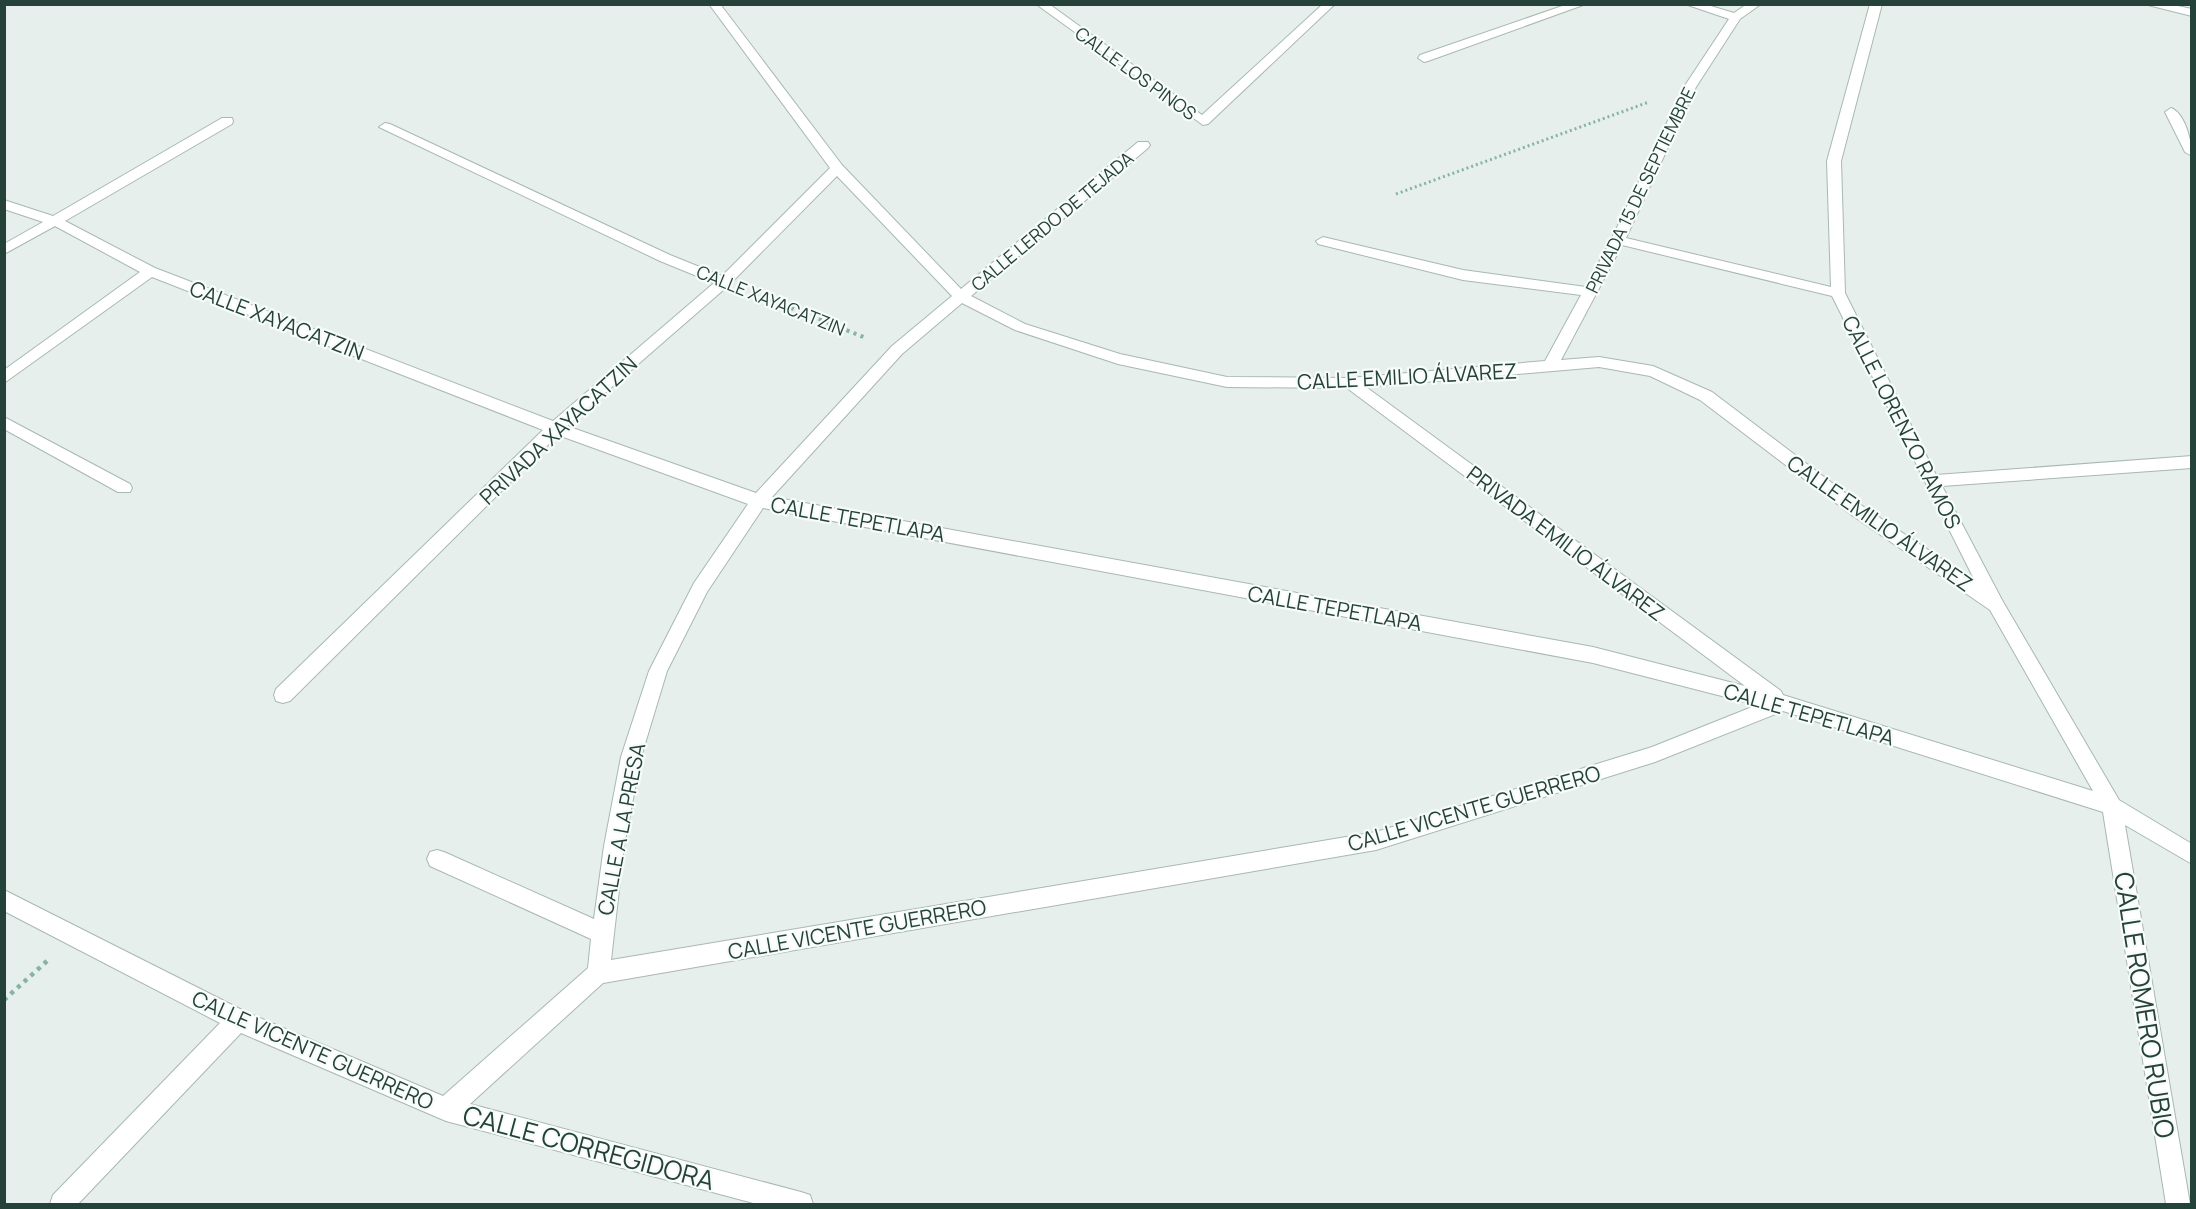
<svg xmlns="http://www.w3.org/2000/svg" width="2196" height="1209" font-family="Manrope,sans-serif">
<rect width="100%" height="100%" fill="#e6efeb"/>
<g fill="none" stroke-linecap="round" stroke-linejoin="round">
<defs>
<path id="minor" d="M709 4H720L842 165 961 289 1138 142H1148L1150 145 1148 148 971 296 1025 324 1120 354 1227 377 1350 378 1545 361 1581 295 1463 280 1318 244 1316 241 1323 237 1463 270 1586 287 1611 240 1684 87 1729 19 1685 4H1704L1734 13 1747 4H1761L1740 19 1696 87 1626 238 1831 287 1827 161 1870 4H1882L1841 161 1845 293 1936 475 2192 456V468L1942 486 2002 600 2119 800 2192 844V864L2125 825 2190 1204H2166L2103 812 1783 711 1655 762 1376 850 603 983 470 1104 801 1192 810 1195 813 1204H757L446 1121 241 1033 78 1204H50L53 1195 220 1023 4 911V890L246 1012 443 1096 588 968 591 939 430 866 427 859 430 852 437 850 444 852 594 919 604 846 621 757 649 671 694 583 748 504 558 435 290 701 283 703 276 701 274 695 276 689 543 430 152 277 4 383V370L140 272 55 226 4 254V244L43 222 4 209V200L53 216 222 118H232L233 121 232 124 65 221 155 268 553 421 714 283 660 261 379 127 385 123 390 124 670 255 722 276 830 168ZM837 176 952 296 892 346 756 493 567 426 729 285ZM1622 245 1832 296 1975 581 1865 508 1712 392 1653 366 1599 357 1561 360ZM962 303 1015 330 1118 364 1227 387 1347 388 1745 686 1593 647 772 497 902 354ZM1599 367 1650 376 1700 400 1853 516 1990 610 2093 791 1783 695 1781 691 1366 387ZM763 508 1593 663 1757 705 1652 747 1376 832 611 960 624 846 641 757 667 671 707 592Z
M1036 4H1049L1202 115 1323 4H1335L1208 124 1203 125Z
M1568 4H1586L1428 61 1424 62 1418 58 1420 55Z
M2144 4H2168L2192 9V16Z
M2171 108C2185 113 2192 142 2192 156L2185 152 2165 112Z
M4 417 130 484 132 488 130 492H118L4 429Z"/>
</defs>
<!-- minor casing -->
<use href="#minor" stroke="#a8b8b2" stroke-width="2"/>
<!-- path-far2 -->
<path stroke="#86b3a5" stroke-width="3" stroke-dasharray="2 3" stroke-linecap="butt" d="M1396 194 1649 102
M756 294 788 307"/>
<!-- path-far1 -->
<path stroke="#86b3a5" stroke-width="4" stroke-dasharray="3 4.5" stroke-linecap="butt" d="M784 305 866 338"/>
<!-- path -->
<path stroke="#86b3a5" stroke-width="4.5" stroke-dasharray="4 5" stroke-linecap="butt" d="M4 1000 47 961"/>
<!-- minor -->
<use href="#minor" fill="#fff" fill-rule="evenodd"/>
</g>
<g text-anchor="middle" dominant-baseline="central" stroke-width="4.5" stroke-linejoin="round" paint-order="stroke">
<!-- far-street labels -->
<g font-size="18" fill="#24423a" stroke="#f7fbf9">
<text transform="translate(1136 73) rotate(36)">CALLE LOS PINOS</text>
<text transform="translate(1640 190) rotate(-64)">PRIVADA 15 DE SEPTIEMBRE</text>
<text transform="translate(1052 221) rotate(-40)">CALLE LERDO DE TEJADA</text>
<text transform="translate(771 300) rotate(22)">CALLE XAYACATZIN</text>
</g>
<!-- street labels -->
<g font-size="21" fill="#24423a" stroke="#f7fbf9">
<text transform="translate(277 320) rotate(21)">CALLE XAYACATZIN</text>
<text transform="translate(1407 376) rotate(-3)">CALLE EMILIO ÁLVAREZ</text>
<text transform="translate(1902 422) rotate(63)">CALLE LORENZO RAMOS</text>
<text transform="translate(558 430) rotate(-43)">PRIVADA XAYACATZIN</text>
<text transform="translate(858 519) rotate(10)">CALLE TEPETLAPA</text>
<text transform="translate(1880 523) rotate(35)">CALLE EMILIO ÁLVAREZ</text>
<text transform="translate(1566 543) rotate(37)">PRIVADA EMILIO ÁLVAREZ</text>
<text transform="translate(1335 608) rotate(10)">CALLE TEPETLAPA</text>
<text transform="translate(1809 714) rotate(16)">CALLE TEPETLAPA</text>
<text transform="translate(1474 808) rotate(-16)">CALLE VICENTE GUERRERO</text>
<text transform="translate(621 829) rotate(-79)">CALLE A LA PRESA</text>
<text transform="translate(857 929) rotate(-10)">CALLE VICENTE GUERRERO</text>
<text transform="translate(313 1050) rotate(24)">CALLE VICENTE GUERRERO</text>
</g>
<!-- near-street labels -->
<g font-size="26" fill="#24423a" stroke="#f7fbf9">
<text transform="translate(2145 1005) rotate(81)">CALLE ROMERO RUBIO</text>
<text transform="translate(589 1147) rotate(15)">CALLE CORREGIDORA</text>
</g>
</g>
<!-- border -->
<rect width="2196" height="1209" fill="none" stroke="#24423a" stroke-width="12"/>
</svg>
